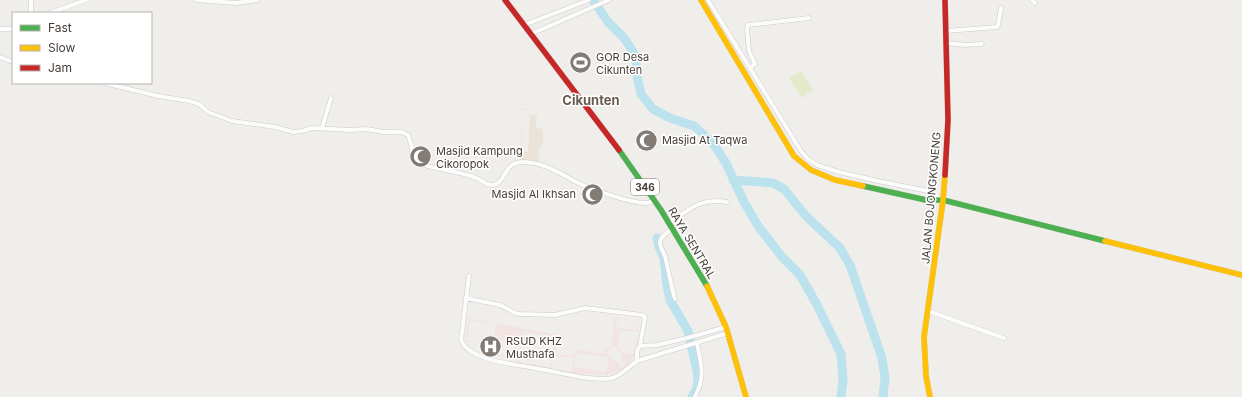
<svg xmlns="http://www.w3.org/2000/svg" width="1242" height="397" font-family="Inter,sans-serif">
<rect width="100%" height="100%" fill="#f0eeeb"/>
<!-- education -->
<path fill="#ebe3da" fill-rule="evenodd" d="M523 109H530V115H537L536 128 543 129V144L539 150V162L520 161ZM523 110H530L528 152H522Z"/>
<!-- medical -->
<path fill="#f2e4e3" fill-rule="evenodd" d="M615 317 639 321 635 355 631 362 623 369 608 375 570 373 516 365 517 358 488 355 489 345 465 341 468 318 558 335 555 354 573 356 575 349 604 354 603 352 613 345 611 344ZM617 318 638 322 637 330 616 327ZM470 320 496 324 493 345 467 340ZM620 330 637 332 634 354 621 352V348L617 347ZM524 332 555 337 550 367 519 362ZM495 340 521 343 519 357 493 354ZM615 346 622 357 621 358 625 365 621 368 617 361 614 362 607 352ZM576 353 609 357 606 372 574 367ZM553 355 574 358 572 371 552 369Z"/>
<!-- green -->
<path fill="#e3eacc" d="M801 71 813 90 802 98 789 78Z"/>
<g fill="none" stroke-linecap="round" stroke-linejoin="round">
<!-- river -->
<path stroke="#bce3ed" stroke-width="9" d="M593 0 608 22 625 39 636 57 637 76 641 94 653 109 670 118 694 126 712 142 726 163 744 202 758 226 783 258 800 275 816 303 841 354 843 380 841 397
M733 180 773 183 784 189 806 216 840 248 850 265 882 358 885 378 883 397
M657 238 659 247 664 258 667 285 670 300 688 331 698 376 697 388 692 397"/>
<defs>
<path id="street" d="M31 0V13
M196 0 236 3 257 0
M708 0 801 151 808 159 817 165 839 172 878 181 928 191 942 200
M1032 0 1035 3
M50 13 86 0
M524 25 589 0
M0 29H13
M946 31 997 27 998 25 1001 8
M531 34 609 0
M946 43 965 45 982 44
M0 57 13 62
M750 68 755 64 749 51 747 29 748 25 809 18
M104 83 158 96 189 101 199 104 208 112 232 121 275 127 293 132 302 131 312 128 351 130 366 129 384 132H402L408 135 412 147V156L415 162C434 170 455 170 474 177 481 179 486 186 493 185 504 184 505 165 517 163 523 161 534 163 541 165 553 168 565 176 576 182 591 189 629 203 646 203 649 203 652 201 654 200
M322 128 331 98
M669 223C690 209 701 197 727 202
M673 229C668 232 661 236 660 242 660 249 665 253 666 260 669 273 671 286 675 299
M469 276 461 340C465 350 475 354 485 358 502 364 521 365 539 369 559 372 593 382 612 378 620 376 630 366 637 361V351L640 346 657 345 687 338 726 327
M465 298 500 305 515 313 520 314 555 315 585 308 642 315 645 317 640 346
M928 311 1004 338
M637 361 728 333
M695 397C706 375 701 365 697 343"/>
<path id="fast" d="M619 150 661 210 707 286
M863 186 926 200H943L1105 241"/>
<path id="slow" d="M701 0 794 156 811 170 835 180 863 186
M1105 241 1242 275
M707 286 726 327 746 397
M930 397 926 376 924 337 943 200 945 175"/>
<path id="jam" d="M505 0 619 150
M945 175 948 120 945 0"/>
</defs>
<!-- street casing -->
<use href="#street" stroke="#cdcac7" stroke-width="5"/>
<!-- fast casing -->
<use href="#fast" stroke="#d0cbc3" stroke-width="6"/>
<!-- slow casing -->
<use href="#slow" stroke="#d0cbc3" stroke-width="6"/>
<!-- jam casing -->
<use href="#jam" stroke="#d0cbc3" stroke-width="6"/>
<!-- street -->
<use href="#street" stroke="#fdfcfc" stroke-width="4"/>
<!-- fast -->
<use href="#fast" stroke="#4caf50" stroke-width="5.5"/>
<!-- slow -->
<use href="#slow" stroke="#ffc107" stroke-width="5.5"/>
<!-- jam -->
<use href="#jam" stroke="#c62828" stroke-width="5.5"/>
</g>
<!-- icons -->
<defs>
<symbol id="stadium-disc" viewBox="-11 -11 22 22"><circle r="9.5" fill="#827b76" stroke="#fff"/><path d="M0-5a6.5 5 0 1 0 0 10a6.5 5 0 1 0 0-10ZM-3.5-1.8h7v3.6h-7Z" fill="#fff"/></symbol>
<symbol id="mosque-disc" viewBox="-11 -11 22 22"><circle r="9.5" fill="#827b76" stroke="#fff"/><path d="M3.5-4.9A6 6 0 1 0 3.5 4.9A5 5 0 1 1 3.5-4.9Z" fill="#fff"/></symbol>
<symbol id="hospital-disc" viewBox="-11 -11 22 22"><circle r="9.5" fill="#827b76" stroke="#fff"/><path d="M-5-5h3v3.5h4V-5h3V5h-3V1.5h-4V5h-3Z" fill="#fff"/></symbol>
</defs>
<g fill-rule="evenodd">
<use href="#stadium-disc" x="568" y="50" width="25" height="25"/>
<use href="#mosque-disc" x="634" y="128" width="25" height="25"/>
<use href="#mosque-disc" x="408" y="144" width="25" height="25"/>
<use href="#mosque-disc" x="580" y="182" width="25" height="25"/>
<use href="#hospital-disc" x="478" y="334" width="25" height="25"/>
</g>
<g text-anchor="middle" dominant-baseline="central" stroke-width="3" stroke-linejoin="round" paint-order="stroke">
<!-- shield labels -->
<rect fill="#fff" stroke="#7e7773" stroke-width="1" x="631" y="179" width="28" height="16" rx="3"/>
<g font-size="10" font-weight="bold" fill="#463d37">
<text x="645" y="187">346</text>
</g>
<!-- poi labels -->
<g font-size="11" fill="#463d37" stroke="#fff" text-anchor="start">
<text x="596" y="57">GOR Desa<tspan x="596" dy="13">Cikunten</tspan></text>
<text x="662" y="140">Masjid At Taqwa</text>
<text x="436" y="151">Masjid Kampung<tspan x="436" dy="13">Cikoropok</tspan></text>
<text x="576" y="194" text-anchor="end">Masjid Al Ikhsan</text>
<text x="506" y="341">RSUD KHZ<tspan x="506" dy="13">Musthafa</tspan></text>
</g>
<!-- street labels -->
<g font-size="11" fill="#463d37" stroke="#fff">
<text transform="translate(931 198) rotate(-85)">JALAN BOJONGKONENG</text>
<text transform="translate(692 243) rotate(59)">RAYA SENTRAL</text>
</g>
<!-- quarter labels -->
<g font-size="13" font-weight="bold" fill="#69594e" stroke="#fff">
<text x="591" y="100">Cikunten</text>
</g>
</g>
<!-- legend -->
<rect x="12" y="12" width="140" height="72" fill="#ffffff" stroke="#b5b1af"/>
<rect x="20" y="25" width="20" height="6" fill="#4caf50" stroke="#b5b1af"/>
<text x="48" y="32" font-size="12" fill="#463d37">Fast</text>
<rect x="20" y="45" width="20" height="6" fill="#ffc107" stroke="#b5b1af"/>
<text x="48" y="52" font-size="12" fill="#463d37">Slow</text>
<rect x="20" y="65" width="20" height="6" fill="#c62828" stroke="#b5b1af"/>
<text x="48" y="72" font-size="12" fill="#463d37">Jam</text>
</svg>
